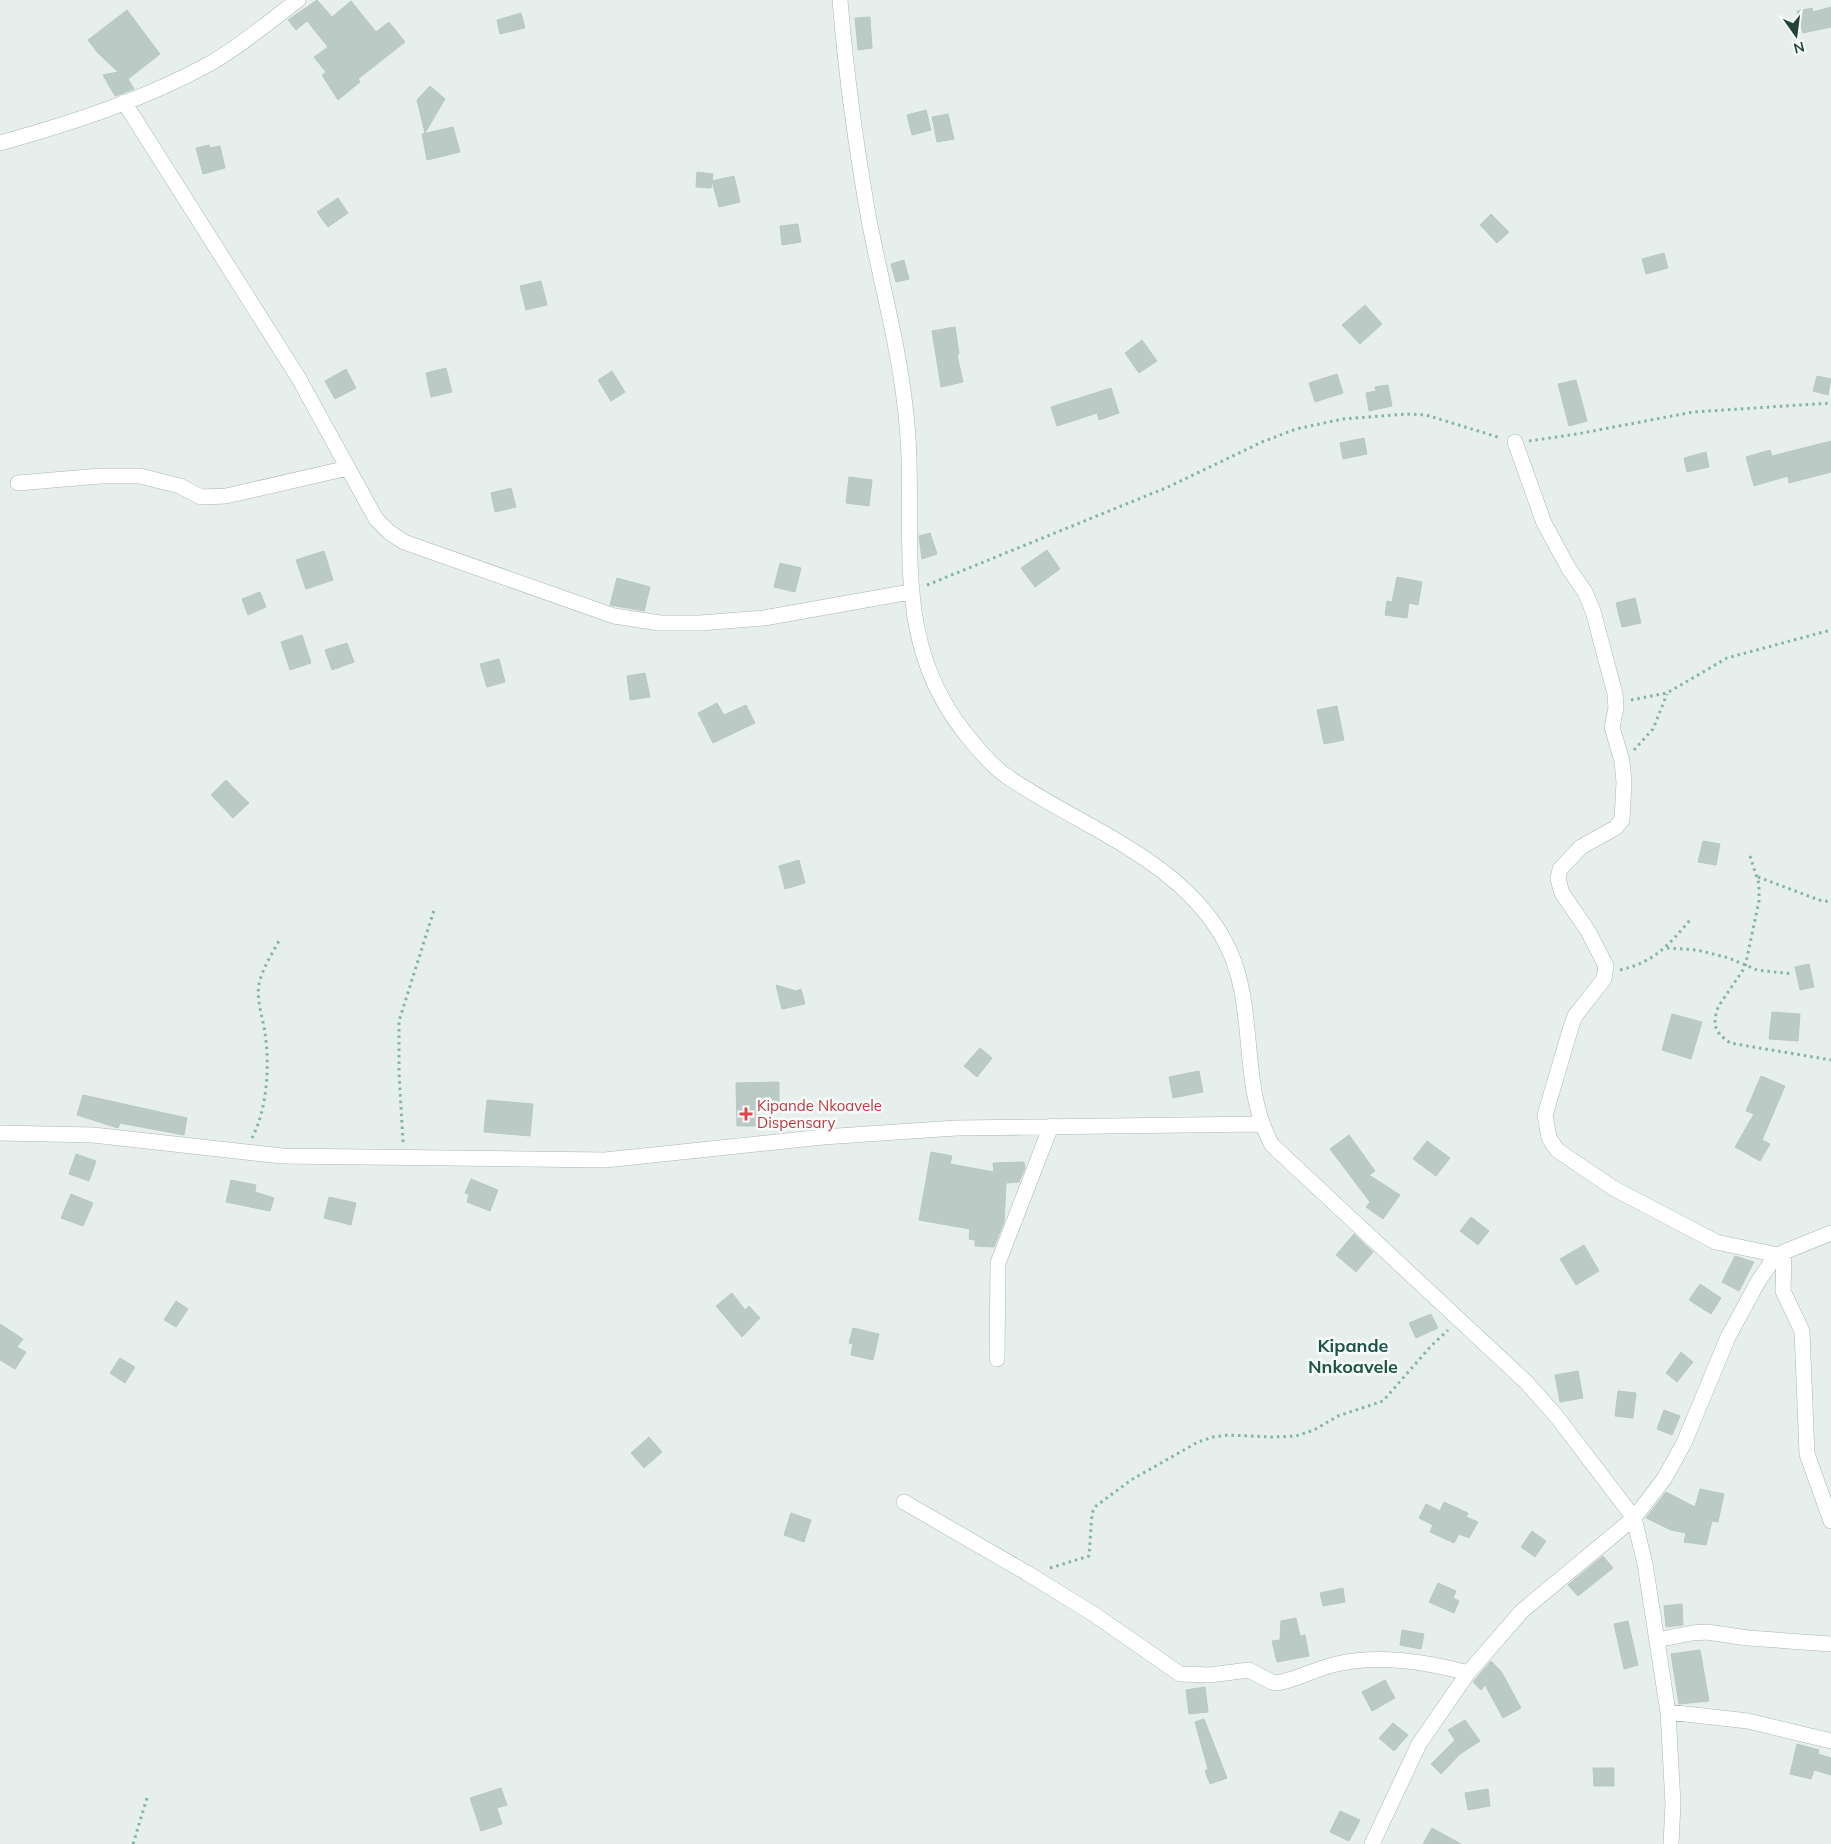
<svg xmlns="http://www.w3.org/2000/svg" width="1831" height="1844" font-family="Mulish,sans-serif">
<rect width="100%" height="100%" fill="#e6efeb"/>
<!-- building -->
<path fill="#bbcac4" stroke="#b8c9c2" d="M317 0 332 17 351 1 376 32 389 22 405 42 358 79 360 82 338 100 322 75 326 72 314 57 328 47 307 21 296 30 288 20Z
M1831 7V27L1803 33 1797 11 1812 8 1813 12Z
M127 10 160 54 128 79 134 89 115 96 103 75 118 72 97 52 88 40Z
M521 13 525 28 500 34 497 20Z
M870 17 872 48 858 50 855 18Z
M430 86 445 99 425 133 417 100Z
M926 110 931 130 912 135 907 115Z
M948 114 954 139 937 142 932 117Z
M453 127 460 152 427 160 422 134Z
M209 145 210 148 220 146 225 168 203 174 196 148Z
M697 172 713 174 711 188 696 187Z
M734 176 740 202 719 207 712 181Z
M338 198 348 213 328 227 317 212Z
M1491 214 1509 232 1497 243 1480 225Z
M798 224 801 242 782 245 780 226Z
M1664 253 1668 268 1646 274 1642 259Z
M904 260 909 279 896 282 891 264Z
M541 281 547 305 526 310 520 286Z
M1365 305 1382 324 1360 344 1342 325Z
M955 327 959 354 957 355 963 382 941 387 932 331Z
M1142 340 1157 361 1139 373 1125 353Z
M446 368 452 392 431 397 426 373Z
M346 369 356 388 335 399 325 381Z
M612 371 625 392 611 401 598 380Z
M1337 374 1343 393 1315 402 1309 383Z
M1817 376 1831 379 1828 395 1813 391Z
M1576 380 1587 421 1569 426 1558 384Z
M1388 385 1392 406 1369 411 1366 393 1376 391 1375 387Z
M1111 388 1119 413 1099 420 1097 413 1057 426 1051 407Z
M1364 438 1367 454 1343 459 1340 443Z
M1831 441V472L1789 483 1788 476 1754 486 1746 457 1770 450 1772 456Z
M1706 452 1709 467 1687 472 1684 458Z
M849 477 872 480 869 506 846 503Z
M511 488 516 507 495 512 491 493Z
M930 533 937 554 922 559 919 536Z
M1047 550 1060 569 1035 587 1021 568Z
M324 551 333 580 306 589 296 560Z
M780 563 801 568 795 592 774 587Z
M1397 577 1422 582 1418 605 1409 603 1407 618 1385 615 1387 601 1392 602Z
M617 578 650 587 644 611 610 605Z
M260 592 266 607 248 615 242 599Z
M1635 598 1641 623 1622 627 1616 603Z
M302 635 311 663 290 670 281 642Z
M347 643 354 662 332 670 325 650Z
M499 659 505 682 487 687 480 664Z
M645 673 650 697 630 700 627 676Z
M717 703 724 715 746 705 755 723 713 743 698 713Z
M1337 706 1344 740 1324 744 1317 710Z
M226 780 249 803 233 818 211 795Z
M1703 841 1720 844 1716 865 1698 862Z
M799 860 805 883 785 889 779 866Z
M1809 964 1814 987 1800 990 1795 967Z
M776 985 796 991 801 989 805 1004 782 1009Z
M1772 1012 1800 1014 1798 1041 1769 1039Z
M1672 1014 1702 1022 1691 1059 1662 1050Z
M980 1048 992 1058 977 1077 964 1066Z
M1199 1071 1203 1092 1173 1098 1169 1077Z
M1761 1076 1785 1086 1762 1140 1770 1144 1760 1161 1735 1147 1754 1114 1746 1111Z
M779 1082V1102L756 1103V1126H737L736 1083Z
M83 1095 187 1118 184 1135 120 1123 118 1128 77 1115Z
M487 1100 533 1104 530 1136 484 1132Z
M1349 1135 1375 1171 1369 1175 1400 1195 1383 1219 1366 1207 1370 1202 1330 1149Z
M1427 1141 1450 1158 1436 1176 1413 1159Z
M931 1152 952 1156 950 1164 994 1172 993 1163 1024 1162 1025 1168 1019 1182 1006 1183 1004 1222 994 1247 975 1246V1240L969 1239 970 1229 919 1220Z
M76 1154 96 1161 89 1181 69 1174Z
M471 1179 498 1190 490 1211 467 1202 469 1194 465 1193Z
M231 1180 256 1185 255 1192 274 1198 270 1211 226 1202Z
M71 1194 93 1203 83 1226 61 1218Z
M329 1197 356 1203 351 1225 324 1218Z
M1471 1217 1489 1231 1478 1245 1460 1231Z
M1354 1234 1373 1252 1356 1272 1336 1255Z
M1584 1245 1599 1271 1576 1285 1560 1259Z
M1735 1256 1754 1262 1739 1291 1722 1282Z
M1700 1284 1721 1298 1711 1314 1689 1300Z
M732 1293 745 1310 749 1306 760 1318 742 1337 716 1306Z
M176 1301 188 1309 176 1327 164 1320Z
M1431 1314 1438 1328 1416 1338 1409 1323Z
M0 1324 23 1339 17 1347 26 1352 15 1369 0 1360Z
M853 1328 879 1334 873 1360 851 1355 853 1344 849 1343Z
M1681 1352 1693 1362 1677 1382 1666 1373Z
M120 1358 135 1367 125 1383 110 1373Z
M1578 1371 1583 1398 1560 1402 1555 1375Z
M1618 1391 1636 1393 1633 1418 1615 1416Z
M1664 1410 1680 1416 1672 1435 1657 1429Z
M649 1437 662 1452 644 1468 631 1453Z
M1700 1489 1724 1494 1718 1522 1712 1521 1706 1545 1684 1542 1686 1533 1671 1530 1646 1518 1666 1492 1695 1507Z
M1444 1502 1468 1513 1466 1517 1478 1522 1469 1538 1459 1534 1454 1543 1430 1532 1433 1525 1419 1518 1426 1504 1440 1511Z
M791 1513 811 1520 804 1542 784 1535Z
M1532 1531 1546 1541 1535 1557 1521 1547Z
M1603 1556 1613 1568 1578 1596 1568 1585Z
M1438 1583 1456 1591 1453 1598 1459 1601 1454 1613 1429 1602Z
M1343 1588 1345 1602 1323 1606 1320 1593Z
M1682 1604 1683 1625 1666 1627 1664 1606Z
M1296 1618 1300 1636 1305 1635 1309 1656 1277 1662 1272 1641 1280 1640 1281 1621Z
M1628 1621 1638 1665 1624 1669 1614 1624Z
M1402 1630 1424 1634 1421 1649 1400 1645Z
M1700 1650 1709 1701 1679 1704 1671 1654Z
M1491 1661 1501 1671 1521 1708 1503 1718 1485 1685 1481 1690 1473 1682Z
M1385 1680 1395 1698 1372 1711 1362 1692Z
M1205 1687 1208 1712 1189 1714 1186 1690Z
M1204 1719 1227 1778 1210 1784 1205 1771 1208 1769 1195 1722Z
M1465 1720 1480 1741 1460 1754 1441 1774 1431 1764 1455 1740 1448 1730Z
M1393 1723 1408 1735 1394 1751 1379 1738Z
M1797 1744 1819 1750 1818 1754 1831 1758V1775L1814 1770 1811 1779 1790 1774Z
M1593 1768H1614V1786H1594Z
M501 1788 507 1805 497 1808 502 1824 481 1831 470 1798Z
M1488 1789 1490 1806 1468 1810 1465 1793Z
M1340 1811 1360 1820 1349 1841 1330 1832Z
M1432 1828 1461 1844H1423Z"/>
<g fill="none" stroke-linecap="round" stroke-linejoin="round">
<defs>
<path id="street" d="M840 0C846 74 856 147 869 220 881 282 898 343 905 406 920 521 885 633 965 733 976 747 990 764 1005 775 1078 826 1177 857 1223 938 1260 1002 1237 1082 1272 1145L1526 1382 1557 1417 1634 1518 1645 1564 1668 1712 1673 1804 1671 1844
M124 102 298 377 376 519 389 532 404 542 614 616 660 623H700L764 618 910 592
M0 143C72 123 146 99 211 63 242 45 270 21 298 0
M1515 442 1544 523 1569 569 1585 592 1593 611 1615 694 1616 708 1612 727 1622 761 1624 782 1622 820 1615 828 1581 847 1560 869 1558 879 1562 893 1588 931 1606 966 1604 979 1575 1016 1571 1027 1545 1115 1549 1138 1557 1150 1613 1188 1716 1242 1778 1255
M18 483 100 476H140L180 486 201 497 226 496 348 468
M0 1133 93 1135 282 1156 605 1160 823 1137 956 1128 1261 1124
M1784 1252 1783 1291 1802 1331 1807 1454 1831 1521
M997 1359 998 1263 1051 1126
M904 1502 1027 1573 1095 1615 1180 1674 1210 1675 1249 1670 1272 1682 1278 1683C1298 1679 1317 1668 1337 1664 1380 1654 1427 1662 1468 1673
M1657 1640 1692 1633 1707 1632 1748 1638 1831 1644
M1668 1712 1748 1721 1831 1741
M1372 1844 1419 1744 1468 1673 1522 1611 1634 1518 1664 1479 1684 1443 1728 1337 1759 1280 1773 1260 1784 1252 1831 1233"/>
</defs>
<!-- street casing -->
<use href="#street" stroke="#a8b8b2" stroke-width="16"/>
<!-- path -->
<path stroke="#86b3a5" stroke-width="3" stroke-dasharray="2.5 4" stroke-linecap="butt" d="M1529 441 1577 434 1693 412 1831 403
M927 585 1168 487 1262 442 1296 429 1343 419 1407 414 1426 415 1501 438
M1631 700 1667 693 1727 658 1831 630
M1634 750 1653 729 1667 694
M1750 856 1759 884V901L1745 967 1718 1007 1715 1018V1026L1720 1035 1730 1043 1831 1060
M1758 877 1819 900 1831 902
M1667 948 1697 950 1729 958 1757 970 1793 974
M1620 970C1654 962 1668 946 1690 920
M252 1138C267 1109 270 1067 265 1033 263 1018 256 1000 259 984 262 969 273 952 280 939
M403 1142 399 1073V1021L435 907
M1050 1568 1089 1556 1092 1513 1096 1506 1131 1480 1198 1442 1213 1437 1228 1435 1272 1437 1296 1436 1314 1430 1338 1416 1383 1401 1431 1346 1448 1330
M133 1844 147 1798"/>
<!-- street -->
<use href="#street" stroke="#fff" stroke-width="15"/>
</g>
<!-- markers -->
<path fill="#e0444e" stroke="#f7fbf9" stroke-width="2" d="M743.5 1106.5h5v5h5v5h-5v5h-5v-5h-5v-5h5z"/>
<g text-anchor="middle" dominant-baseline="central" stroke-width="5" stroke-linejoin="round" paint-order="stroke">
<!-- health labels -->
<g font-size="15" fill="#be3a42" stroke="#f7fbf9" text-anchor="start">
<text x="757" y="1105">Kipande Nkoavele<tspan x="757" dy="17">Dispensary</tspan></text>
</g>
<!-- quarter labels -->
<g font-size="18" font-weight="bold" fill="#1f5548" stroke="#f7fbf9">
<text x="1353" y="1345">Kipande<tspan x="1353" dy="21">Nnkoavele</tspan></text>
</g>
</g>
<!-- north arrow -->
<g transform="translate(1796 35) rotate(166)" stroke="#f7fbf9" stroke-width="4" paint-order="stroke">
<path d="M0-4L9 19L0 12L-9 19Z" fill="#24423a"/>
<text y="-8" font-size="14" font-weight="bold" text-anchor="middle" fill="#24423a">N</text>
</g>
</svg>
